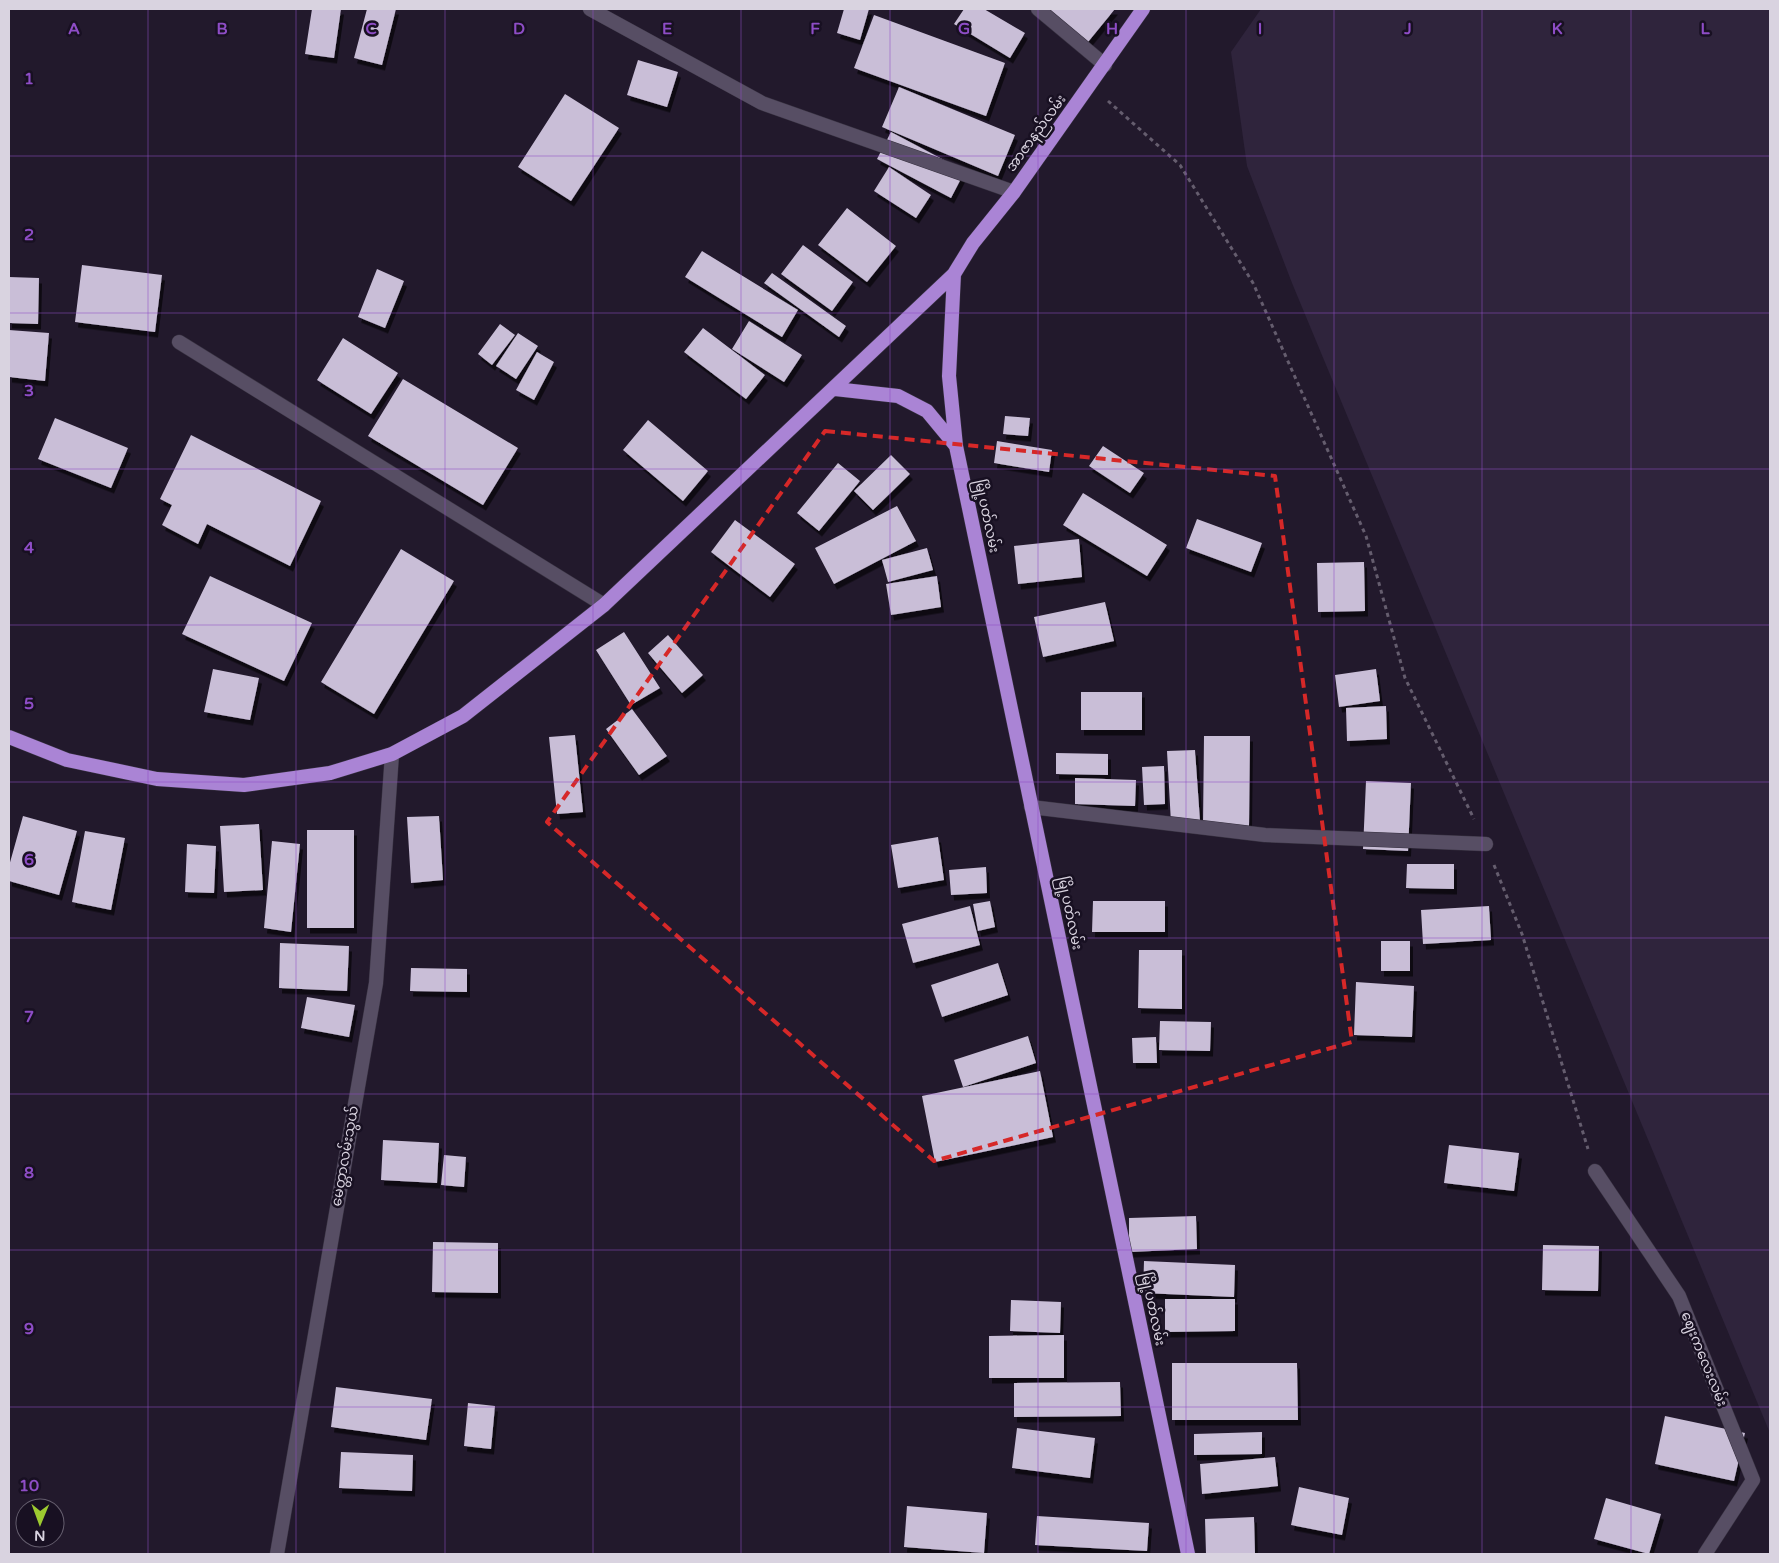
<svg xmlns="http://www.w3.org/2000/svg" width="1779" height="1563" font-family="'Varela Round','Noto Sans Myanmar',sans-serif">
<defs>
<filter id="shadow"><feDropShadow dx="3" dy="5.5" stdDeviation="0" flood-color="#0009"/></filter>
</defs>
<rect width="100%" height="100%" fill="#22192c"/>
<!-- built -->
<path fill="#2f243c" d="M1261 9H1770V1433L1292 283 1247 166 1231 52Z"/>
<!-- building -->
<path fill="#c9bed7" filter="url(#shadow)" d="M312 9H341L334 58 305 54Z
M367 9H396L382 65 354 58Z
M844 9H869L860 40 837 33Z
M964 9H984L1025 33 1010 58 954 24Z
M1047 9H1115L1088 42Z
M874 15 1005 63 986 116 854 68Z
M638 60 678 72 667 107 627 95Z
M899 87 1015 135 998 176 882 127Z
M565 94 619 128 571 201 518 167Z
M891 132 965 171 951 198 877 159Z
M889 167 931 195 916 218 874 191Z
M847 208 896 246 867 282 818 245Z
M803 245 853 282 832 311 781 274Z
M702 251 798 310 782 337 685 277Z
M82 265 162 275 155 332 75 322Z
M377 269 404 281 385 328 358 317Z
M772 273 846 326 839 337 764 283Z
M9 277 39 278 38 324 9 323Z
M749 321 802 355 784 382 732 349Z
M500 324 515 335 492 365 478 354Z
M703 328 765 375 746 399 684 352Z
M9 330 49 333 45 381 9 377Z
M518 333 538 346 516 379 496 366Z
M343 338 398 373 371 414 317 380Z
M537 352 554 362 534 400 516 390Z
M403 379 518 448 483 505 368 436Z
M1005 416 1030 418 1028 436 1003 434Z
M55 418 128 448 111 488 38 459Z
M648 420 708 471 683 501 623 450Z
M191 435 321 501 290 566 207 524 198 544 162 525 172 505 160 499Z
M997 441 1052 450 1049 472 994 463Z
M1103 446 1144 473 1130 493 1089 466Z
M891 455 910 474 873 510 854 491Z
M838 463 860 481 819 531 797 513Z
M1083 493 1167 545 1147 576 1063 525Z
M897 506 916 541 834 584 815 548Z
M1197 519 1262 543 1251 572 1186 548Z
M735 520 795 564 770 597 711 552Z
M1079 539 1082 577 1018 584 1014 546Z
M927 548 933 570 888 582 882 560Z
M401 549 454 581 374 714 321 682Z
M1364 562 1365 611 1318 612 1317 563Z
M210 576 312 623 284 681 182 634Z
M937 576 941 607 891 615 886 584Z
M1105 602 1114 641 1043 657 1034 617Z
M624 632 660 688 631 705 596 650Z
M668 635 703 675 682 693 648 653Z
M213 669 259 678 250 720 204 712Z
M1376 669 1380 701 1339 707 1335 675Z
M1081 692H1142V730H1081Z
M1386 706 1387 739 1347 741 1346 708Z
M632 709 667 756 639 775 606 729Z
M575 735 583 812 557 814 549 737Z
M1204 736H1250L1249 826H1203Z
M1195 750 1200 821 1171 823 1167 751Z
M1056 753 1108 754V775L1056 774Z
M1164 766 1165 804 1144 805 1142 767Z
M1075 778 1136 780 1135 806 1075 804Z
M1366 781 1411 783 1408 851 1363 849Z
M23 816 77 831 59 895 9 881V866Z
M439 816 443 880 411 883 407 817Z
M259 824 263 890 224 892 220 826Z
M307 830H354V928H307Z
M85 831 125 838 111 910 72 902Z
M938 837 944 880 898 888 891 845Z
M272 841 300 844 291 932 264 928Z
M187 844 216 846 214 893 185 892Z
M1407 864H1454V889L1406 888Z
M986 867 987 893 951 895 949 870Z
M990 901 995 927 978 931 973 904Z
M1093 901H1165V932H1092Z
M970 906 980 945 913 963 902 924Z
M1489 906 1491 940 1423 944 1421 910Z
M1381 941H1410V971H1381Z
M280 943 349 946 347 991 279 988Z
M1139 950H1182V1009L1138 1008Z
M998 963 1008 995 942 1017 931 985Z
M411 968 467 969V992L410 991Z
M1356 982 1414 986 1412 1037 1354 1035Z
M307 997 355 1005 349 1037 301 1028Z
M1160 1021 1211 1022 1210 1051 1159 1050Z
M1028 1036 1036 1063 963 1087 954 1060Z
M1156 1037 1157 1063H1133L1132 1038Z
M1040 1071 1053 1137 935 1162 922 1096Z
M383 1140 439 1143 437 1183 381 1180Z
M1449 1145 1519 1153 1514 1191 1444 1183Z
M444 1155 466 1157 464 1187 441 1185Z
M1196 1216 1197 1249 1129 1252V1218Z
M433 1242 498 1243V1293L432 1292Z
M1543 1245 1599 1246 1598 1291 1542 1290Z
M1144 1261 1235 1265 1234 1297 1143 1293Z
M1165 1299H1235V1331L1165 1332Z
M1011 1300 1061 1302 1060 1333 1010 1331Z
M1064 1335V1378H989V1336Z
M1172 1363H1297L1298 1420H1172Z
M1120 1382 1121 1416 1014 1417V1383Z
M336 1387 432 1399 426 1440 331 1427Z
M468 1403 495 1406 491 1449 464 1446Z
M1665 1416 1745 1433 1734 1481 1655 1464Z
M1017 1428 1095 1438 1090 1478 1012 1468Z
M1262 1432V1454L1194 1455V1434Z
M341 1452 413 1455 412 1491 339 1488Z
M1275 1457 1278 1486 1202 1494 1200 1464Z
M1299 1487 1349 1498 1342 1535 1291 1525Z
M1606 1498 1661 1514 1649 1554 1594 1539Z
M907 1506 987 1513 984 1553 904 1547Z
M1037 1516 1149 1523 1147 1551 1035 1545Z
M1254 1517 1255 1554H1206L1205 1519Z"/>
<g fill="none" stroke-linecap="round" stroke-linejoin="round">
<defs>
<path id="service" d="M590 9 762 103 1014 192
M1038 9 1105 65
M179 342 604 605
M1031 807 1265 835 1486 844"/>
<path id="minor" d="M1595 1171 1679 1296 1753 1480 1705 1554
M277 1554 376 983 392 754"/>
<path id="trunk" d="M954 274 949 376 956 446 1188 1554
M835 389 898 396 927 411 956 446
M9 737 67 760 157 779 244 785 330 773 392 754 463 716 604 605 954 274 973 243 1014 192 1143 9"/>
</defs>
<!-- service casing -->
<use href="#service" stroke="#383241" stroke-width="15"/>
<!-- minor casing -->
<use href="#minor" stroke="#383241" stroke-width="15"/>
<!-- trunk casing -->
<use href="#trunk" stroke="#383241" stroke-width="15"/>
<!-- path -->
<path stroke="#655d6e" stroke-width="3" stroke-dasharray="4 4" stroke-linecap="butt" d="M1108 101 1180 165 1253 283 1366 536 1405 678 1474 819
M1494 865 1522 934 1588 1149"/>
<!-- service -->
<use href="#service" stroke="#574e64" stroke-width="14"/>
<!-- minor -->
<use href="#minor" stroke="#574e64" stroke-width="14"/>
<!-- trunk -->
<use href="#trunk" stroke="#aa84d5" stroke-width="14"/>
</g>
<!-- marked area -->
<path fill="none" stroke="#d62828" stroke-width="4" stroke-dasharray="10 6" stroke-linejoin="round" d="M825 431 1275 476 1352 1042 934 1161 547 822Z"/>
<!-- grid -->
<path fill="none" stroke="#8e4dc6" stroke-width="1" stroke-opacity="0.55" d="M148 9V1554M296 9V1554M445 9V1554M593 9V1554M741 9V1554M890 9V1554M1038 9V1554M1186 9V1554M1334 9V1554M1482 9V1554M1631 9V1554M9 156H1770M9 313H1770M9 469H1770M9 625H1770M9 782H1770M9 938H1770M9 1094H1770M9 1250H1770M9 1407H1770"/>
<g text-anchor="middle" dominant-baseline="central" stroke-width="5" stroke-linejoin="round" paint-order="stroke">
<!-- street labels -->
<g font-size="14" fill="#d9d3e0" stroke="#181022">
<text transform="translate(1036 133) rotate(-54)">အာဇာနည်လမ်း</text>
<text transform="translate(987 516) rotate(78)">မြို့ပတ်လမ်း</text>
<text transform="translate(1070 913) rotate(78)">မြို့ပတ်လမ်း</text>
<text transform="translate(345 1156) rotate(-80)">မေတ္တာလမ်းသွယ်</text>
<text transform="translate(1153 1309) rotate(78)">မြို့ပတ်လမ်း</text>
<text transform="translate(1704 1359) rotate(68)">ဈေးကလေးလမ်း</text>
</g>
</g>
<g font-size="16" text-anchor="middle" font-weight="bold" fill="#8e4dc6" stroke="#181022" stroke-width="5" stroke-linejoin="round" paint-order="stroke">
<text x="74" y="34">A</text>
<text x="222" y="34">B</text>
<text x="371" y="34">C</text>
<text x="519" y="34">D</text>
<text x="667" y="34">E</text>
<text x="815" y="34">F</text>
<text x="964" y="34">G</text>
<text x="1112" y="34">H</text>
<text x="1260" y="34">I</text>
<text x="1408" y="34">J</text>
<text x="1557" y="34">K</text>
<text x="1705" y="34">L</text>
<text x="29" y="84">1</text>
<text x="29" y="240">2</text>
<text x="29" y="396">3</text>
<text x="29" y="553">4</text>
<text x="29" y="709">5</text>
<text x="29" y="865">6</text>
<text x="29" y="1022">7</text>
<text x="29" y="1178">8</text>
<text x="29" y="1334">9</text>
<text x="29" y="1491">10</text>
</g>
<!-- border -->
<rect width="1779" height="1563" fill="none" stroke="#d9d3e0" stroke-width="20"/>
<!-- north arrow -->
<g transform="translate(40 1523) rotate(181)"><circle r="24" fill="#181022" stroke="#655e6e"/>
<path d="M0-4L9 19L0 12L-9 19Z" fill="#9dca30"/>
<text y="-8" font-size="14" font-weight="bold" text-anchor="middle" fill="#d9d3e0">N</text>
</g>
</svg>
